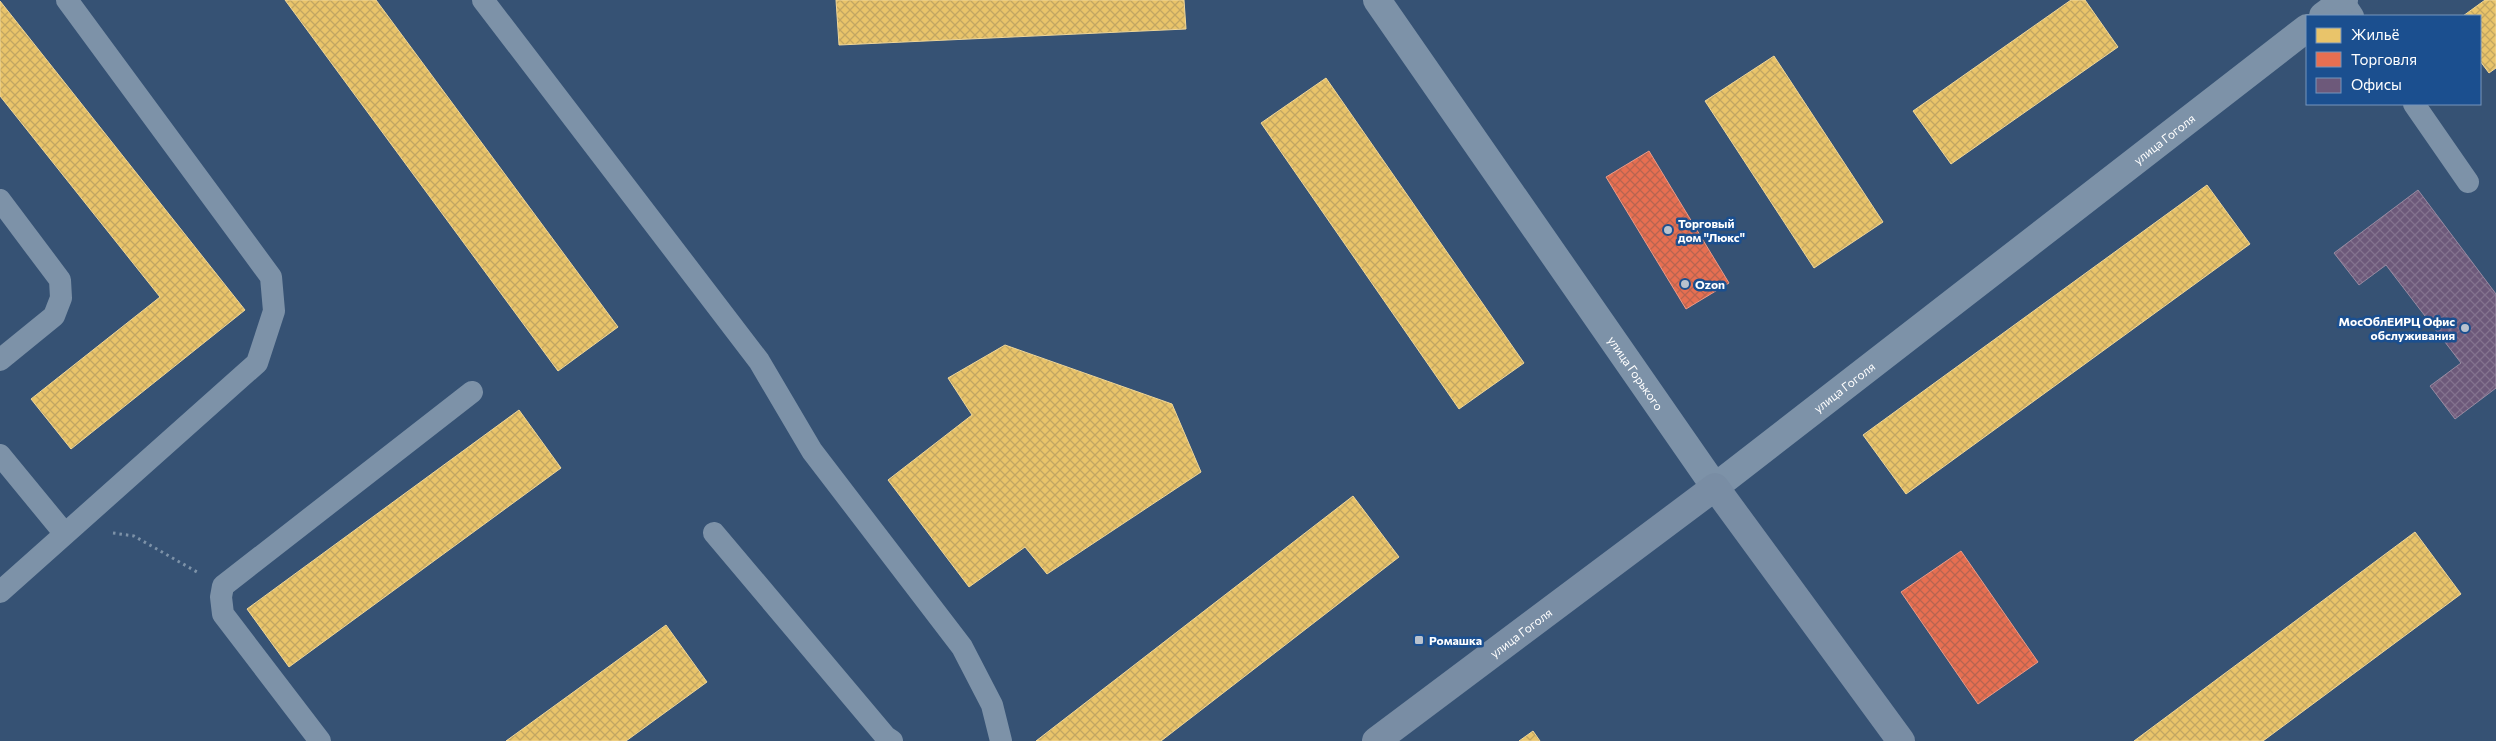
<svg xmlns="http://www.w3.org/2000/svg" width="2496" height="741" font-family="Commissioner,sans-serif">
<defs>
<pattern id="homes-cross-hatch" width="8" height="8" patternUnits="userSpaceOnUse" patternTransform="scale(1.25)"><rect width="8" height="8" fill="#e9c46a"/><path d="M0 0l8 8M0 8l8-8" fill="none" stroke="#c2a662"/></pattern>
<pattern id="shops-cross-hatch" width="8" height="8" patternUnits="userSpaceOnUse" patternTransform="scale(1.25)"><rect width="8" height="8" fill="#e76f51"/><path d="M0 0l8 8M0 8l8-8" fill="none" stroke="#b86450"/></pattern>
<pattern id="offices-cross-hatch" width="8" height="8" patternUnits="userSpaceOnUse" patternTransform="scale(1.25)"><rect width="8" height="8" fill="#6d597a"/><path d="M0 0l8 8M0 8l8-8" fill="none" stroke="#83728e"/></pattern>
</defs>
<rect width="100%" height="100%" fill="#365274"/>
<!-- homes -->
<path fill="url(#homes-cross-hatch)" stroke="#f0d697" d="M285 0H376L618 327 558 371Z
M836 0H1184L1186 29 839 45Z
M2071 0H2085L2118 47 1951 164 1913 111Z
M2485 0H2496V68L2489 73 2480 61V16H2463Z
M0 1 245 310 71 449 31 399 160 297 0 96Z
M1774 56 1883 222 1814 268 1705 101Z
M1326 78 1524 363 1459 409 1261 123Z
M2207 185 2250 244 1906 494 1863 435Z
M1005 345 1172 404 1201 472 1047 574 1025 547 969 587 888 480 972 415 948 378Z
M519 410 561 468 289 667 247 609Z
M1353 496 1399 557 1161 741H1036Z
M2415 532 2461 594 2263 741H2134Z
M666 625 707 682 626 741H506Z
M1533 731 1540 741H1519Z"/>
<!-- shops -->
<path fill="url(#shops-cross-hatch)" stroke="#ee9a85" d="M1649 151 1729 283 1686 309 1606 177Z
M1961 551 2038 662 1978 704 1901 592Z"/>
<!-- offices -->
<path fill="url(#offices-cross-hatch)" stroke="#998ba2" d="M2418 190 2496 294V388L2455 419 2430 386 2461 363 2386 265 2359 285 2334 253Z"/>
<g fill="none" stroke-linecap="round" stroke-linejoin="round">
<!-- path -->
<path stroke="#7d92a8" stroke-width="3" stroke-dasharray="2.5 4" stroke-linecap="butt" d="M113 533 134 536 197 572"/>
<!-- lane -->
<path stroke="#7d92a8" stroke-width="22" d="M483 0 759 361 812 451 962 647 992 705 1001 741
M2343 1 2353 16
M2414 104 2468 182
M0 200 60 280 61 298 54 316 0 360
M0 455 65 534
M714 533 886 737 892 741
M0 592 257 363 274 311 271 277 67 0
M320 741 223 614 221 597 223 586 472 392"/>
<!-- street -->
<g stroke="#7d92a8" stroke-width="28">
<path id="s1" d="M1377 0 1715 487 2307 28"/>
<path d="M2323 16 2344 0"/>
</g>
<!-- secondary -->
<path stroke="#798da4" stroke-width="28" id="s2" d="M1376 741 1715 487 1901 741"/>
</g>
<!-- markers -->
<g fill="#b9c2ce" stroke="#1b4f8f" stroke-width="2">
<circle cx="1668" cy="230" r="5"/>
<circle cx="1685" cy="284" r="5"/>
<circle cx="2465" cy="328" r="5"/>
<rect x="1414" y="635" width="10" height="10" rx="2.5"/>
</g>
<g text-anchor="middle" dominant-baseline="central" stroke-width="5" stroke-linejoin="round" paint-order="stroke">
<!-- street labels -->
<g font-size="12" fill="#fff" stroke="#1b4f8f">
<text stroke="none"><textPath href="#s1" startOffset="1161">улица Гоголя</textPath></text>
<text stroke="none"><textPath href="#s1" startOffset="454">улица Горького</textPath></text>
<text stroke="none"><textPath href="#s1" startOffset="756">улица Гоголя</textPath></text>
<text stroke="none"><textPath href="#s2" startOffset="181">улица Гоголя</textPath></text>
</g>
<!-- poi labels -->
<g font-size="12" font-weight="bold" fill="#fff" stroke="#1b4f8f" text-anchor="start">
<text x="1678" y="223">Торговый<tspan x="1678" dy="14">дом "Люкс"</tspan></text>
<text x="1695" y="284">Ozon</text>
<text x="2455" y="321" text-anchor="end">МосОблЕИРЦ Офис<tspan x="2455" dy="14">обслуживания</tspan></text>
<text x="1429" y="640">Ромашка</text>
</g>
</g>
<!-- legend -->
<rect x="2306" y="15" width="175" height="90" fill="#1b4f8f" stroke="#7695bc"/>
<rect x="2316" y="28" width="25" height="15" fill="#e9c46a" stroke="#7695bc"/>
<text x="2351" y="40" font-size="15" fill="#ffffff">Жильё</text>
<rect x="2316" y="52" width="25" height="15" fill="#e76f51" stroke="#7695bc"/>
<text x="2351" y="65" font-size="15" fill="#ffffff">Торговля</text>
<rect x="2316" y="78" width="25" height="15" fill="#6d597a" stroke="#7695bc"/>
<text x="2351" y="90" font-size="15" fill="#ffffff">Офисы</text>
</svg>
